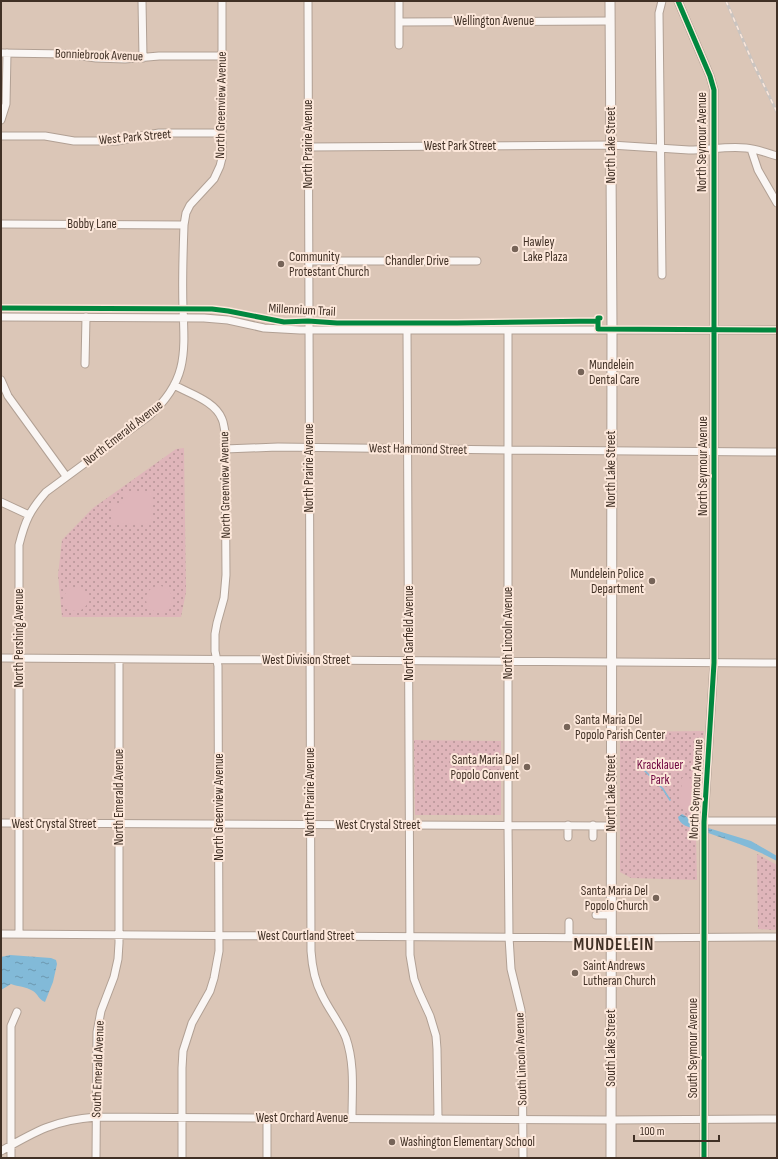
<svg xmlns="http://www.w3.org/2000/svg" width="778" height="1159" font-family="'Sofia Sans Condensed',sans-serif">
<defs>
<pattern id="park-dots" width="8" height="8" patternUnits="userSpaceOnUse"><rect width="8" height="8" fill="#dfb5ba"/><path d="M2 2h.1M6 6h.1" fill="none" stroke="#b69497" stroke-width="1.8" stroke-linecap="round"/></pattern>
<pattern id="water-ripples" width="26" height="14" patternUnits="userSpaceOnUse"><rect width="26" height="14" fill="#82bad8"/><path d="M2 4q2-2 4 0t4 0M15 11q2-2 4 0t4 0" fill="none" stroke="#6c98af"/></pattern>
</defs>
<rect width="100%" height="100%" fill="#dbc6b7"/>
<!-- park -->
<path fill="url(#park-dots)" d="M184 448 186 592 181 617H62L58 575 62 540 93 508 176 449Z
M704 731 696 837 697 880 631 878 620 872V732Z
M414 740 501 741V815H415Z
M757 854 777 865V930L758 929Z"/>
<!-- pitch -->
<path fill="#dfb5ba" d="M125 492 153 493 151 525 111 523 112 503 125 504Z
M146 599a13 13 0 1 1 26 0a13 13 0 1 1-26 0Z
M64 599a12 12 0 1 1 24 0a12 12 0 1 1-24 0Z
M682 778 697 779 694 810 680 808Z"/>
<!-- water -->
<path fill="url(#water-ripples)" d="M682 814 693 821 695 824 751 841 777 856V861C752 847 724 839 697 829 690 828 679 825 678 817Z
M10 955 51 958 56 960 57 964 53 982 45 1002C39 1000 38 994 33 991 25 986 19 987 11 984L1 990V957Z"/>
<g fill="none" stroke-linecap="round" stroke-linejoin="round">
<!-- stream -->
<path stroke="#82bad8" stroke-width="1.5" d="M639 765 663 789 670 800"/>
<defs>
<path id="minor" d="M142 1 143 58
M308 1 311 951C312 966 315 982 322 995 329 1010 340 1023 346 1038 355 1064 352 1091 352 1118
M678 1 710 76 714 90V663L704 822V1158
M399 22 610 21
M399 45V1
M1 53 67 54 96 58 125 59 159 56H222
M1 120 6 104 7 53
M1 136H45L74 141H117L147 135 159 133H222
M308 147 611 145 689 150C708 150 727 146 746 148 757 149 767 153 777 156
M751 149 758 170 777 203
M1 224 184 225
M309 261H477
M662 275 659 13 662 1
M1 317 204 318 228 320 264 328 300 330H777
M407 330 410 955 414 979 419 992 430 1016 436 1036 437 1049 438 1118
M508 330V825L509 937 511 969 521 1010 522 1024 523 1158
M85 364 86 317
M1 380 8 396 66 476
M174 385C190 394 215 401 222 419 224 423 224 428 225 432L226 575 224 598 217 623 215 634V651L218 666 219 951 214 978 210 991 192 1023 183 1051 182 1068V1158
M225 449 278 447 508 450 777 452
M1 502 29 515
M1 658 777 663
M704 821H777
M1 823 611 826
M593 825V837
M568 837V825
M596 915H611
M569 922V937
M1 934 612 938 777 937
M19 934V545C25 521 30 510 46 492L149 416C187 382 185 355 183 308 182 280 183 252 184 225L186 213 190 205 214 179 220 166 222 158V1
M267 1118V1158
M1 1151C36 1131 55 1120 96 1117L611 1120 777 1119
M11 1158V1026L17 1012
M96 1158 97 1032 101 1011 114 977 118 959 119 943V659"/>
<path id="major" d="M610 1 612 329 611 1158"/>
</defs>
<!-- minor casing -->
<use href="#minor" stroke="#b1a094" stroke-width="9"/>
<!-- major casing -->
<use href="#major" stroke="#b1a094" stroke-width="11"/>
<!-- minor -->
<use href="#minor" stroke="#faf6f4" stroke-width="7"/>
<!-- major -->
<use href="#major" stroke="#faf6f4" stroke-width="9"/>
<defs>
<path id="rail" d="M726 1 753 63 777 112"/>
</defs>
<!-- rail casing -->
<use href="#rail" stroke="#cac4c0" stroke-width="3"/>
<!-- rail -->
<use href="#rail" stroke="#fce7da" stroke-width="1.5" stroke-dasharray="4.5" stroke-linecap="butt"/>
<defs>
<path id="cycleway" d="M678 1 710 76 714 90V663L704 822V1158
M1 308 212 309 228 311 284 322 308 321 337 323H457L598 321V318H600
M598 321V329L777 330"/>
</defs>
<!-- cycleway casing -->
<use href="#cycleway" stroke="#fce7da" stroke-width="8"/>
<!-- cycleway -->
<use href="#cycleway" stroke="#00873e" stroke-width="5"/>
</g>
<!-- markers -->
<g fill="#766458" stroke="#fce7da" stroke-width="1.5">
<circle cx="515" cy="249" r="4"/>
<circle cx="281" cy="264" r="4"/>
<circle cx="581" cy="372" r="4"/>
<circle cx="652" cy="581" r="4"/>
<circle cx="567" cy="727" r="4"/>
<circle cx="527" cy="767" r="4"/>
<circle cx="656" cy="898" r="4"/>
<circle cx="575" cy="973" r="4"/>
<circle cx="392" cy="1142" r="4"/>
</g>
<g text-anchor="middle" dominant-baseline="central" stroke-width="4" stroke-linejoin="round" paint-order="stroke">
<!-- street labels -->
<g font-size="13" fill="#403025" stroke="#fce7da">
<text x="494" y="21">Wellington Avenue</text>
<text transform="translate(99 55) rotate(2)">Bonniebrook Avenue</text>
<text transform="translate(221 105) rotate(-89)">North Greenview Avenue</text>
<text transform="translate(135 137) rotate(-5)">West Park Street</text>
<text transform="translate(702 142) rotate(-90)">North Seymour Avenue</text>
<text transform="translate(308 144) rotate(-90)">North Prairie Avenue</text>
<text transform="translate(611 145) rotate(-90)">North Lake Street</text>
<text x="460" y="146">West Park Street</text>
<text x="92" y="224">Bobby Lane</text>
<text x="417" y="261">Chandler Drive</text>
<text transform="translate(302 310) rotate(3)">Millennium Trail</text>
<text transform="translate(123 433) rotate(-38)">North Emerald Avenue</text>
<text transform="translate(418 449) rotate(1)">West Hammond Street</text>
<text transform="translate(703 466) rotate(-90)">North Seymour Avenue</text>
<text transform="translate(309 468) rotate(-90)">North Prairie Avenue</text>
<text transform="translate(611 469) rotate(-90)">North Lake Street</text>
<text transform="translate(225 485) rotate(-91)">North Greenview Avenue</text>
<text transform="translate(409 633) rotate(-90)">North Garfield Avenue</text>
<text transform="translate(508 633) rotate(-90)">North Lincoln Avenue</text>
<text transform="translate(19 638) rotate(-90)">North Pershing Avenue</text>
<text x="306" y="660">West Division Street</text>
<text transform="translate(696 789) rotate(-87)">North Seymour Avenue</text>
<text transform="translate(310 792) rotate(-90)">North Prairie Avenue</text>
<text transform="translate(611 793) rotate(-90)">North Lake Street</text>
<text transform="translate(119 797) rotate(-90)">North Emerald Avenue</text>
<text transform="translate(219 807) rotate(-90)">North Greenview Avenue</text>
<text x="54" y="824">West Crystal Street</text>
<text x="378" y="825">West Crystal Street</text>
<text x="306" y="936">West Courtland Street</text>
<text transform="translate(611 1048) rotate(-90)">South Lake Street</text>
<text transform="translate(693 1048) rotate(-90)">South Seymour Avenue</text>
<text transform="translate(521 1059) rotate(-92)">South Lincoln Avenue</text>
<text transform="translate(98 1069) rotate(-88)">South Emerald Avenue</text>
<text x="302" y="1118">West Orchard Avenue</text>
</g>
<!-- poi labels -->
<g font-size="13" fill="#403025" stroke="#fce7da" text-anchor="start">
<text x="523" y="242">Hawley<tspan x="523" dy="15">Lake Plaza</tspan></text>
<text x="289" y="257">Community<tspan x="289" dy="15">Protestant Church</tspan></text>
<text x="589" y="365">Mundelein<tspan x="589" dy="15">Dental Care</tspan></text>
<text x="644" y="574" text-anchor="end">Mundelein Police<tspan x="644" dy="15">Department</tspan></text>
<text x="575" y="720">Santa Maria Del<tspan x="575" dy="15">Popolo Parish Center</tspan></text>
<text x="519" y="760" text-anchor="end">Santa Maria Del<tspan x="519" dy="15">Popolo Convent</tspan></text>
<text x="648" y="891" text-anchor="end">Santa Maria Del<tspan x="648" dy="15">Popolo Church</tspan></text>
<text x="583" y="966">Saint Andrews<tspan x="583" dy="15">Lutheran Church</tspan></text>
<text x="400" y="1142">Washington Elementary School</text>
</g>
<!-- park labels -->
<g font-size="13" fill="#6d033e" stroke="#fce7da">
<text x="660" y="765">Kracklauer<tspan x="660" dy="15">Park</tspan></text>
</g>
<!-- district labels -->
<g font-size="17" font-weight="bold" letter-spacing="1" fill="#403025" stroke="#fce7da">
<text x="614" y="945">MUNDELEIN</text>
</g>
</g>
<!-- border -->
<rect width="778" height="1159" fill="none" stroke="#403025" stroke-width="4"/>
<!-- scale -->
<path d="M634 1135v6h85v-6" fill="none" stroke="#403025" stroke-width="2"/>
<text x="640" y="1135" font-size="12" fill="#403025" stroke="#fce7da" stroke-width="3" paint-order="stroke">100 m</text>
</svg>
